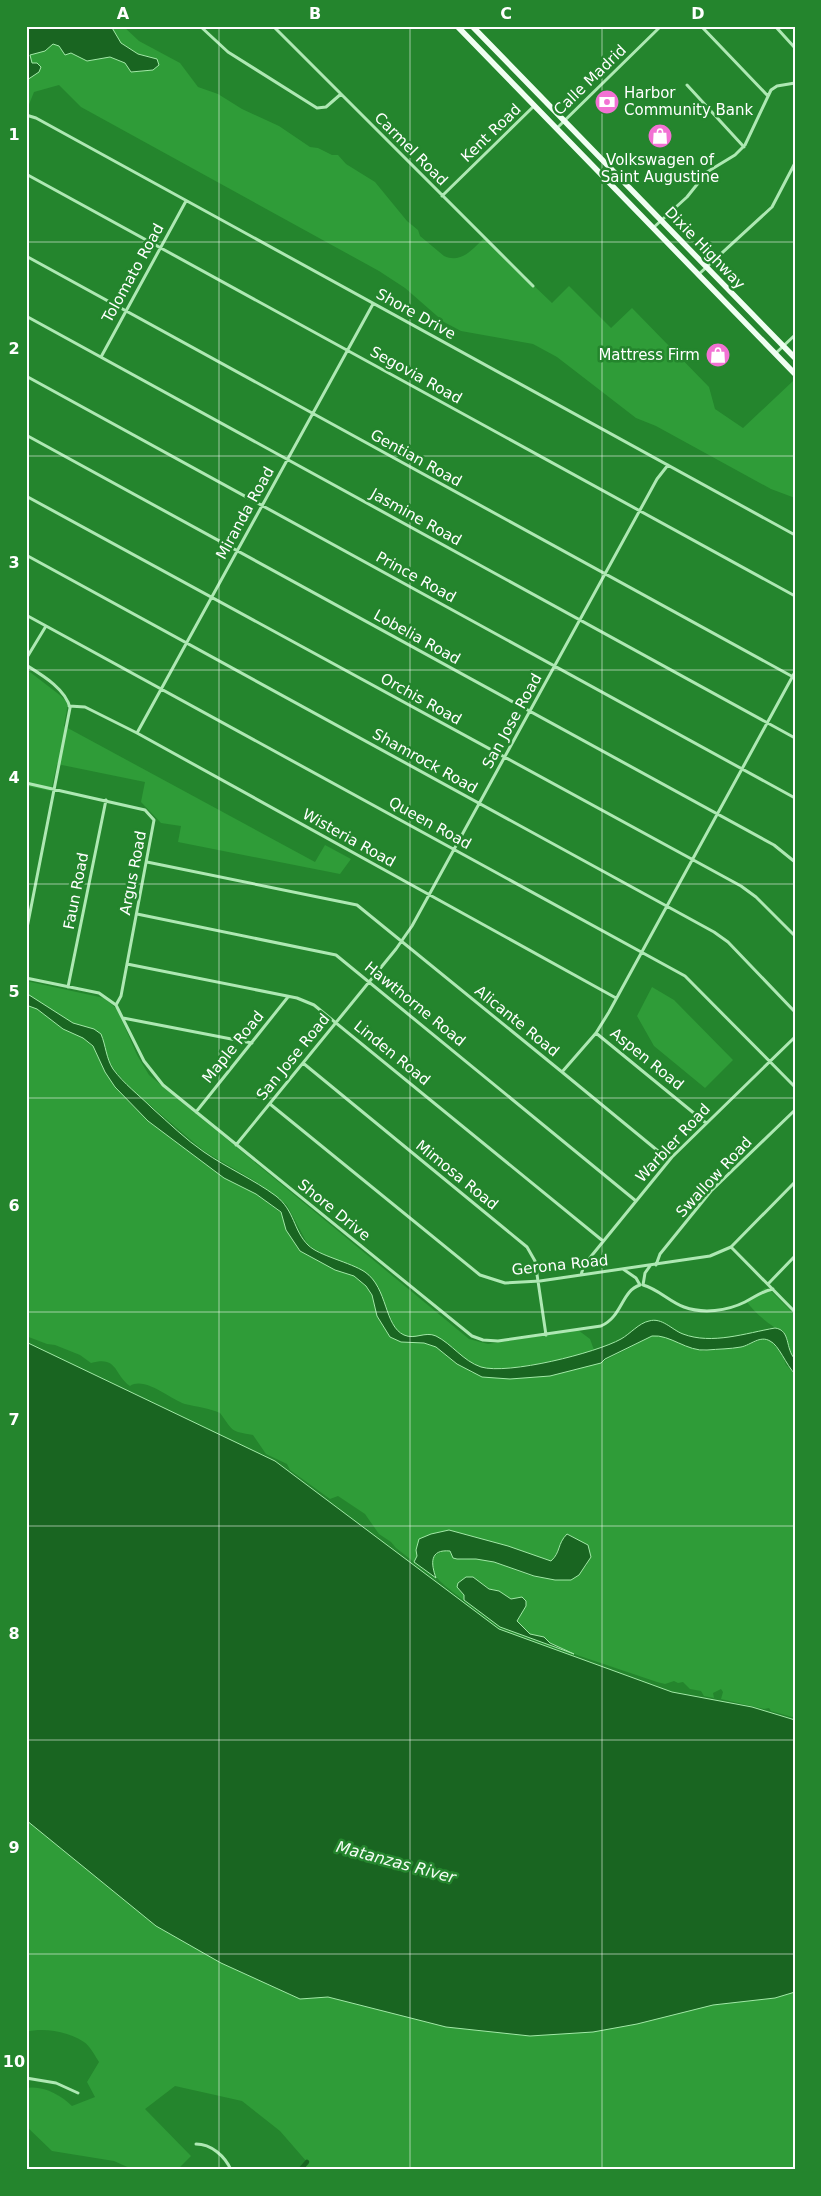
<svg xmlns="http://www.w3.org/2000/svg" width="821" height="2196" font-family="'DejaVu Sans',sans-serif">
<rect width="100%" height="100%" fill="#24852d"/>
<!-- green -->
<path fill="#2f9c38" d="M111 26H123L139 41 180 63 198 87 218 94 242 109 279 126 310 147 318 148 332 155H338L346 164 375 182 407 221 418 230 420 236 444 256C461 264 473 249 484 238L552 303 569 286 611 328 632 308 709 387 715 409 743 428 793 381 795 383V498L771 489 656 426 636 418 557 357 533 344 461 331 444 322 405 288 379 271 81 107 59 85 34 92 26 112V79L32 63 29 55 45 51 53 44 60 46 65 54 71 53 87 61 110 57 125 63 132 71 152 70V57L138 54 121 43Z
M26 669 61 696 68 703 64 726 315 862 325 845 351 859 340 874 178 842 181 826 161 823 141 802 145 782 57 764 51 791 26 786Z
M26 981 104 998 117 1009 137 1055 149 1075 469 1339 488 1344 578 1330 590 1339 594 1350C573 1358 502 1373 481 1367 466 1362 456 1349 444 1341 439 1337 431 1336 426 1334L418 1338 404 1335 395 1328 378 1286 308 1245 287 1205 255 1181 204 1151 130 1088 113 1068 105 1053 104 1041 94 1029 73 1023 26 993Z
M652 987 674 1000 733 1060 705 1088 654 1046 637 1016Z
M26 1005 37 1009 63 1029 83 1038 93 1047 105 1072 115 1087 148 1121 224 1178 256 1194 281 1213 286 1230 300 1251 335 1270 354 1276 366 1286 372 1295 377 1316 390 1337 401 1342 424 1343 436 1347 472 1373 600 1363 652 1336 659 1335 704 1351 742 1347 763 1339 771 1341 782 1354 786 1365 795 1374V1715L792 1717 771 1711 769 1708 764 1709 721 1699 723 1692 721 1689 713 1693 714 1698 704 1696 701 1691 690 1689 683 1682 678 1683 674 1681 665 1684 657 1682 574 1654 550 1643 544 1637 530 1634 517 1621 522 1613V1597L512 1599 507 1597 499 1591 490 1589 476 1579 461 1592 464 1595V1600C455 1593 418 1570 435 1556 439 1552 444 1550 450 1551 456 1563 465 1558 477 1559 498 1561 516 1572 536 1577 548 1579 559 1580 571 1580L587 1565 588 1546 568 1534C557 1544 561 1551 551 1561L508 1546 449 1530 431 1534 414 1562 396 1548 391 1542 379 1534 365 1514 338 1496 330 1499 290 1470 287 1464 266 1454 253 1435C230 1431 234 1432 220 1413 209 1408 197 1407 185 1404 171 1400 145 1376 130 1386 114 1375 118 1355 91 1363L80 1355 55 1345 47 1344 26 1336Z
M765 1288 771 1291 795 1315V1359C788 1351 790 1340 784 1332 781 1328 778 1329 774 1327 764 1320 754 1312 747 1302Z
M26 1820 156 1926 221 1963 300 1999 328 1997 446 2027 530 2036 593 2031 637 2024 713 2005 775 1998 795 1992V2170H305L307 2162 280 2131 242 2101 175 2086 145 2109 191 2156 177 2170H134L114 2161 52 2151 26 2126V2088C43 2085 61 2095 72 2106L95 2097 87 2082 99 2062C95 2056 90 2046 84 2042 69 2032 44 2027 26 2032Z"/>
<!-- water -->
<path fill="#196521" stroke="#a2e9a7" d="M26 26H111L121 43 138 54 157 59 159 65 153 70 131 72 125 63 110 57 87 61 71 53 65 55 59 46 53 44 45 51 30 55 32 63H37L41 67 39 72 27 80Z
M26 993 73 1023 94 1029 101 1034C106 1046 106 1058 113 1069 124 1084 139 1095 152 1108 169 1123 185 1139 204 1152 227 1168 253 1179 276 1196 295 1211 293 1230 308 1245 319 1256 350 1262 365 1272 388 1288 384 1326 404 1335 415 1340 425 1331 436 1336 452 1344 463 1361 481 1367 508 1375 596 1353 621 1339 630 1334 639 1323 649 1321 662 1317 672 1330 683 1334 712 1345 746 1333 775 1328 791 1330 785 1349 795 1359V1374C786 1365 779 1345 770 1341 760 1335 751 1345 741 1347 730 1349 718 1349 707 1350 687 1352 670 1334 652 1336L605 1359 601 1363 550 1376 510 1379 482 1377 457 1364 436 1347 424 1343 401 1342 390 1337 377 1316 372 1295 366 1286 354 1276 335 1270 300 1251 286 1230 281 1212 256 1194 224 1178 148 1121 115 1087 105 1072 93 1046 83 1038 63 1029 37 1009 26 1005Z
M26 1342 275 1461 499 1629 672 1692 752 1707 795 1720V1992L775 1998 713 2005 637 2024 593 2032 530 2036 446 2027 328 1997 300 1999 221 1963 156 1926 26 1820Z
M449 1530 508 1546 551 1561C561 1552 557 1544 567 1534L588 1545 591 1557 579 1575 571 1580H555L534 1576 494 1562 476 1559H457L453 1558 450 1551C429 1549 431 1564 436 1578L414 1562 417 1556 416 1550 419 1539 431 1534Z
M466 1577H473L489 1589 499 1591 511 1599 522 1597 526 1601V1606L517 1621 530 1634 544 1637 550 1643 574 1654 500 1627 464 1600V1595L457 1587 458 1583Z"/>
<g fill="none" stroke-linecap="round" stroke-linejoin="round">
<!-- canal -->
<path stroke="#196521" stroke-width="4.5" d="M300 2170 307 2162"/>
<!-- street -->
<path stroke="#aee8b3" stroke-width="3" d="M200 26 228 52 317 108 326 107 341 94
M273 26 533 286
M701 26 767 95
M775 26 795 48
M687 85 744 147
M26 115 36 118 795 535
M556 129 661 26
M26 174 795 596
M442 196 534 106
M653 228 687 197 707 172 735 155 745 145 771 90 777 86 795 83
M26 256 795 678
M699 274 772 207 795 163
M26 316 795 738
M776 353 795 335
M101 357 186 201
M26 376 795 798
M26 435 774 845 795 862
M26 496 741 886 756 897 795 936
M26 555 714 932 728 942 795 1012
M26 615 685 976 795 1087
M26 659 46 626
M26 665C42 675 66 689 70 708L26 933
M69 706 85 707 137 733 616 998
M137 733 373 304
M26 783 145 810 154 820 121 996 116 1005
M147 862 357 905 562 1072 596 1033 609 1012 795 672
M137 914 336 955 636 1201
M127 964 297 998 314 1005 603 1241
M26 978 99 993 116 1005 144 1061 163 1085 472 1336 483 1340 498 1341 601 1326C623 1316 621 1291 640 1285L636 1278 623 1269
M68 987 106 800
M123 1018 252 1043
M596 1033 706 1123
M303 1063 527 1247 535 1261 546 1335
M562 1072 669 1160
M270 1104 480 1275 505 1283 540 1281 710 1256 731 1247 795 1182
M196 1112 288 997
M236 1145 396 949 412 926 657 479 668 465
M731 1247 795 1312
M656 1265 660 1254 711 1191 795 1110
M650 1266 645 1273 643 1285C658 1289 670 1302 684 1307 703 1314 727 1311 745 1302 755 1297 762 1291 773 1289
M581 1275 584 1265 672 1157 795 1037
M768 1284 795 1256
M26 2078 56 2083 78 2093
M196 2144C211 2144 225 2156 231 2170"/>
<!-- primary -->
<path stroke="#f0fef2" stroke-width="5.5" d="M457 26 795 374
M472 26 795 358"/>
</g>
<!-- grid -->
<path fill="none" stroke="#fff" stroke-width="1" stroke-opacity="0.55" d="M219 26V2170M410 26V2170M602 26V2170M26 242H795M26 456H795M26 670H795M26 884H795M26 1098H795M26 1312H795M26 1526H795M26 1740H795M26 1954H795"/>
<!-- icons -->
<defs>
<symbol id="bank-disc" viewBox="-11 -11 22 22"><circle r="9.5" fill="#f272d3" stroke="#24852d"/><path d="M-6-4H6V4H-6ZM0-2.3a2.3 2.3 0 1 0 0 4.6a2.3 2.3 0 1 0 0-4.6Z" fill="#fff"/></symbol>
<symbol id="shop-disc" viewBox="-11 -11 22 22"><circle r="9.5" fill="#f272d3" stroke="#24852d"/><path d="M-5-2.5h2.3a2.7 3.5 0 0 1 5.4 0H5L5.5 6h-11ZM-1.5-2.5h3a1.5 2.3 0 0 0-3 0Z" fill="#fff"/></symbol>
</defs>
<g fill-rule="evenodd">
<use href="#bank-disc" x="593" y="88" width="28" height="28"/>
<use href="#shop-disc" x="646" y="122" width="28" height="28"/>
<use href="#shop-disc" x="704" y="341" width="28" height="28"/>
</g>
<g text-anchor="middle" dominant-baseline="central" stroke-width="5" stroke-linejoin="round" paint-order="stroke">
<!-- street labels -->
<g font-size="15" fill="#fff" stroke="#24852d">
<text transform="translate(590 80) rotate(-44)">Calle Madrid</text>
<text transform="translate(491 133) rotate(-44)">Kent Road</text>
<text transform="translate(411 149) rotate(45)">Carmel Road</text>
<text transform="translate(705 248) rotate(46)">Dixie Highway</text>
<text transform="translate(133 273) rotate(-61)">Tolomato Road</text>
<text transform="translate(416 314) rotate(29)">Shore Drive</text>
<text transform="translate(416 375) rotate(29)">Segovia Road</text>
<text transform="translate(416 458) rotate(29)">Gentian Road</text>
<text transform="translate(245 513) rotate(-61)">Miranda Road</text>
<text transform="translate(416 517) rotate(29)">Jasmine Road</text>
<text transform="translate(416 577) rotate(29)">Prince Road</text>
<text transform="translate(417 637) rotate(29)">Lobelia Road</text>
<text transform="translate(421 699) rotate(29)">Orchis Road</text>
<text transform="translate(512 721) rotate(-61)">San Jose Road</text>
<text transform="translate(425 761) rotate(29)">Shamrock Road</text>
<text transform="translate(430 823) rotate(29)">Queen Road</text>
<text transform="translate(349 838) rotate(29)">Wisteria Road</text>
<text transform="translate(133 873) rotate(-79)">Argus Road</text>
<text transform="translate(76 891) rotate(-79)">Faun Road</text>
<text transform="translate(415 1004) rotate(39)">Hawthorne Road</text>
<text transform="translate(517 1021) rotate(39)">Alicante Road</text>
<text transform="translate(233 1047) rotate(-51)">Maple Road</text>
<text transform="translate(392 1053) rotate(39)">Linden Road</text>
<text transform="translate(293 1057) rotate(-51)">San Jose Road</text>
<text transform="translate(647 1059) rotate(39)">Aspen Road</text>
<text transform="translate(673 1143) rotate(-47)">Warbler Road</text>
<text transform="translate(457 1175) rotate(39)">Mimosa Road</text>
<text transform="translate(714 1177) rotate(-47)">Swallow Road</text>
<text transform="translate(334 1210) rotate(39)">Shore Drive</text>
<text transform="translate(560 1265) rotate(-6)">Gerona Road</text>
</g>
<!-- poi labels -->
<g font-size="15" fill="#fff" stroke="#24852d" text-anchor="start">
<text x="624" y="93">Harbor<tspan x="624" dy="17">Community Bank</tspan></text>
<text x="660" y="160" text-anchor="middle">Volkswagen of<tspan x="660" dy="17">Saint Augustine</tspan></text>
<text x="700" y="355" text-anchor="end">Mattress Firm</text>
</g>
<!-- water labels -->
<g font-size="16" font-style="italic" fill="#f4fdf5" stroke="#24852d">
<text transform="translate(396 1862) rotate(15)">Matanzas River</text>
</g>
</g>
<!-- border -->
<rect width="821" height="2196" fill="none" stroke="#24852d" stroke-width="55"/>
<rect x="28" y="28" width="766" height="2140" fill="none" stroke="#fff" stroke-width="2"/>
<g font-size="16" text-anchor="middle" font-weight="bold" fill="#fff">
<text x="123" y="19">A</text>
<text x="315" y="19">B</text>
<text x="506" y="19">C</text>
<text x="698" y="19">D</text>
<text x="14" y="140">1</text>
<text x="14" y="354">2</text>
<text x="14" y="568">3</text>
<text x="14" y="783">4</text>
<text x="14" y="997">5</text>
<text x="14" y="1211">6</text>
<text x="14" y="1425">7</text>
<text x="14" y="1639">8</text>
<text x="14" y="1853">9</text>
<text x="14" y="2067">10</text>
</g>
</svg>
